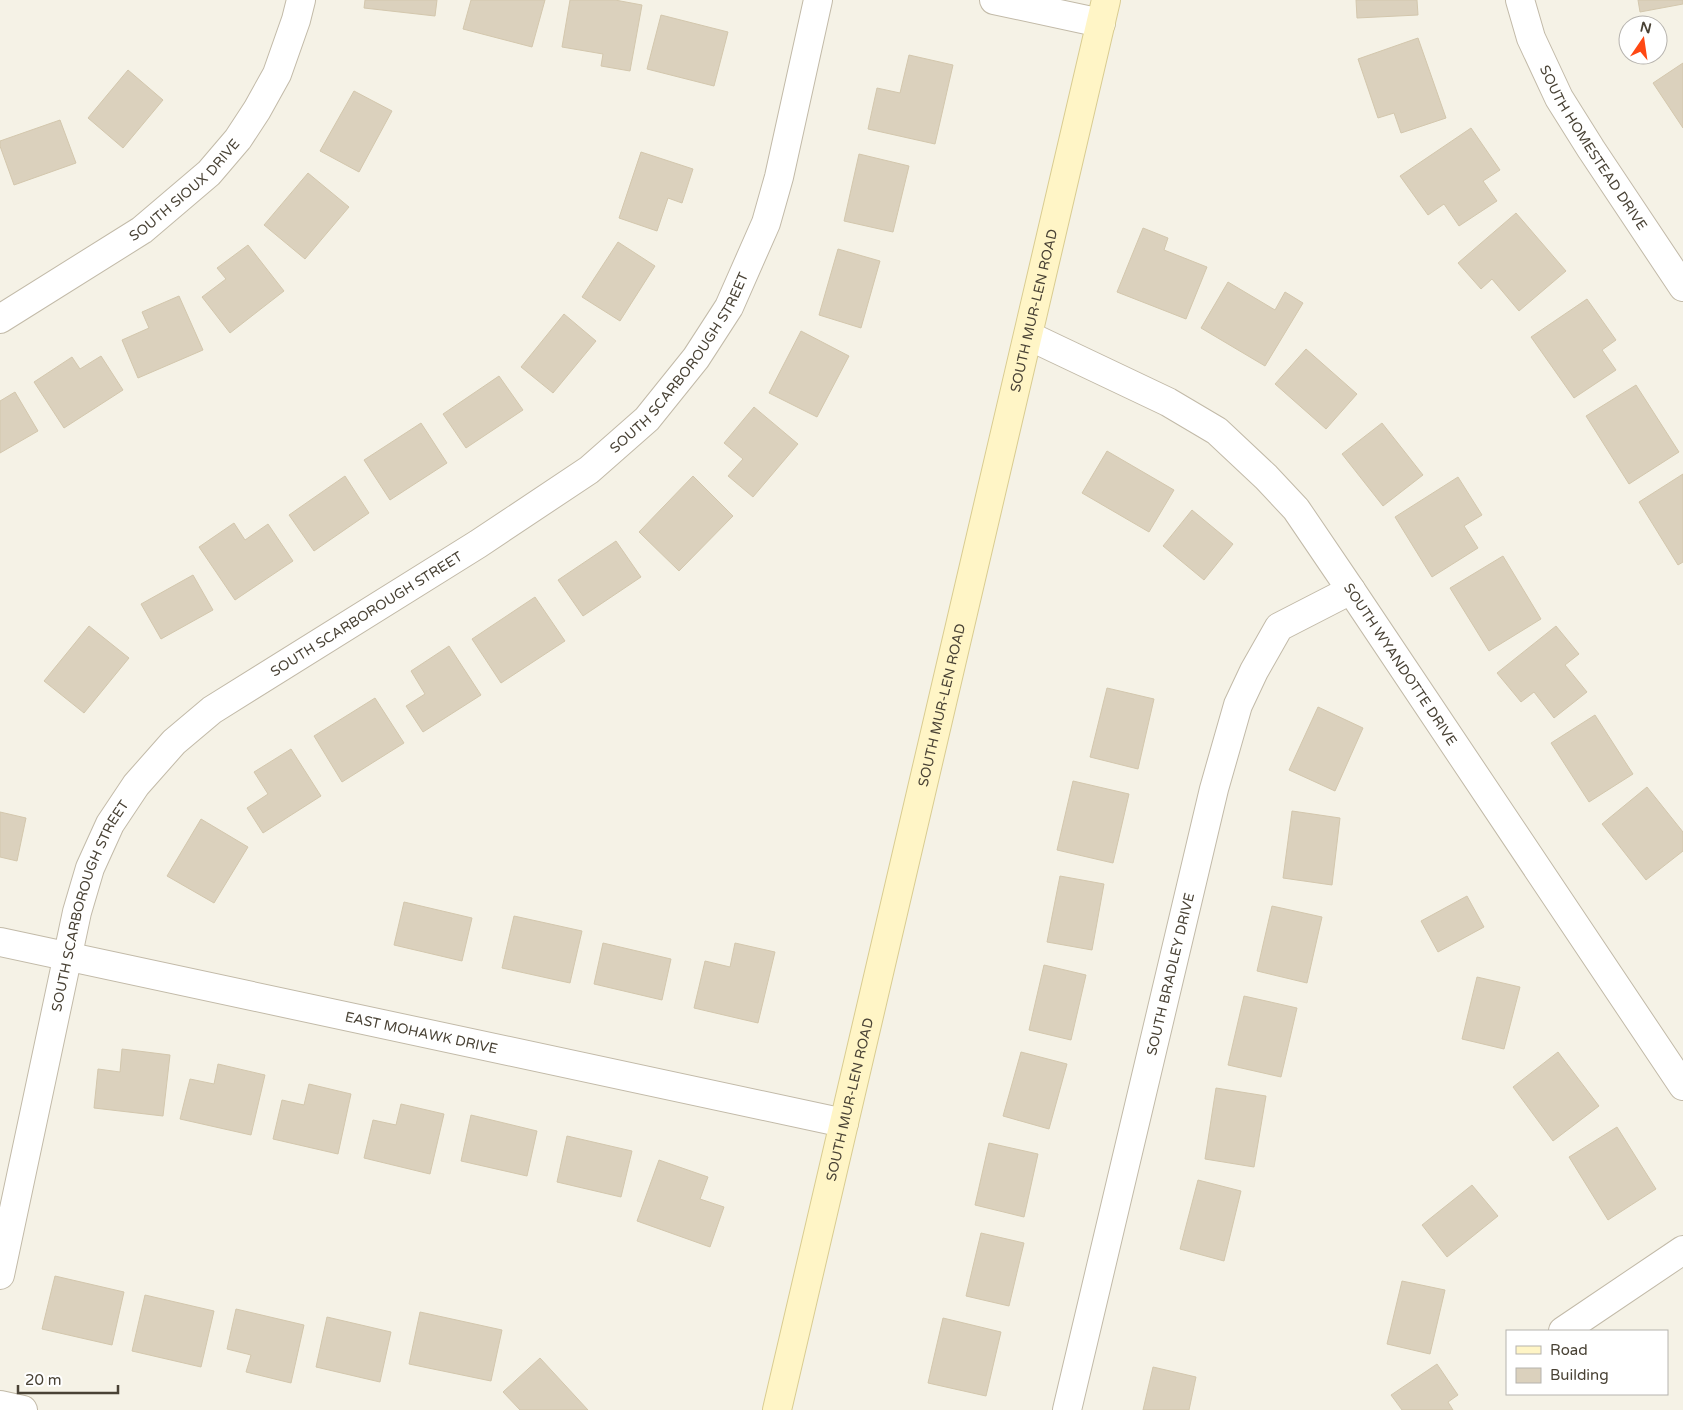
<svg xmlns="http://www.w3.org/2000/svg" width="1683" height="1410" font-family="'Varela Round',sans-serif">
<rect width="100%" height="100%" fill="#f5f2e6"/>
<!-- building -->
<path fill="#dbd1bd" stroke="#d3c7ad" d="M365 0H437L435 16 364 8Z
M471 0H545L532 47 463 29Z
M570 0H615L642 5 630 71 601 66 603 54 562 47Z
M1356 0H1417L1418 15 1357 18Z
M1638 0H1683V4L1640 12Z
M661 15 728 32 714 86 647 69Z
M1418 38 1446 118 1401 133 1394 113 1378 118 1358 59Z
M909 55 953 65 935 144 868 129 877 88 900 93Z
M1683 63V128L1653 83Z
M128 70 163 100 123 148 88 118Z
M354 91 392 111 359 172 320 151Z
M60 120 76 163 14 185 0 146V141Z
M1471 128 1500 170 1483 181 1497 201 1459 226 1444 204 1428 215 1400 176Z
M641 152 693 169 682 203 668 198 657 231 619 218Z
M859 154 909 166 893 232 844 221Z
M308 173 349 207 305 259 264 225Z
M1516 213 1566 271 1519 311 1492 279 1481 289 1458 263Z
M1143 228 1168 238 1164 250 1207 267 1186 319 1117 292Z
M618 242 655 266 620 321 582 297Z
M248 245 284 291 230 333 202 297 226 279 217 268Z
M838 249 880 261 861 328 819 315Z
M1228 282 1275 310 1285 292 1303 303 1265 366 1201 328Z
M179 296 203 350 138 378 122 340 149 328 142 312Z
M1587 299 1616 340 1602 350 1616 370 1574 398 1531 337Z
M564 314 596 341 553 393 521 367Z
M801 331 849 356 817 417 769 393Z
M1306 349 1357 394 1326 429 1275 384Z
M101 356 123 390 64 428 34 382 72 357 80 369Z
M499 376 523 410 466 448 443 414Z
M1636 385 1679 452 1629 484 1586 416Z
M15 392 38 431 0 453V401Z
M754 407 798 444 753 497 728 476 743 459 724 443Z
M421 423 447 463 390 500 364 460Z
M1382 423 1423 475 1383 506 1342 454Z
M1107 451 1174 490 1149 532 1082 493Z
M1683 474V562L1678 565 1639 502Z
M345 476 369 513 314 551 289 515Z
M693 476 733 516 679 571 639 532Z
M1458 477 1482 515 1464 526 1478 548 1432 577 1395 517Z
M1192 510 1233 544 1204 580 1163 546Z
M234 523 245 540 268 524 293 561 235 600 199 547Z
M616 541 641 577 583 616 558 580Z
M1503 556 1541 619 1489 651 1450 588Z
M193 575 213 610 161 639 141 604Z
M535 597 565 641 501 683 472 639Z
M89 626 129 658 84 713 44 681Z
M1556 626 1579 654 1565 665 1587 692 1554 718 1534 692 1521 702 1497 673Z
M449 646 481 695 423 732 406 706 425 694 411 671Z
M1107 688 1154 699 1138 769 1090 757Z
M375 698 404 743 342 782 314 736Z
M1318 707 1363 728 1335 791 1289 770Z
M1595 715 1633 774 1589 802 1551 743Z
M291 749 321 796 263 833 247 808 268 794 254 772Z
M1073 781 1129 794 1113 863 1057 850Z
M1647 787 1683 832V851L1646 880 1602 824Z
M1292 811 1340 818 1332 885 1283 878Z
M0 812 26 818 17 861 0 857Z
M201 819 248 847 214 903 167 876Z
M1060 876 1104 884 1092 950 1047 942Z
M1467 896 1484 927 1438 952 1421 921Z
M404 902 472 918 462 961 394 945Z
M1272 906 1322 917 1307 983 1257 971Z
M514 916 582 931 570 983 502 968Z
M603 943 671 959 662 1000 594 984Z
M735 943 775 952 758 1023 694 1008 705 961 730 967Z
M1044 965 1086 975 1071 1040 1029 1030Z
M1477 977 1520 987 1504 1049 1462 1039Z
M1244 996 1297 1008 1281 1077 1228 1065Z
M122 1049 170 1055 163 1116 94 1108 98 1069 120 1072Z
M1021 1052 1067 1064 1049 1129 1003 1116Z
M1558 1052 1599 1106 1553 1141 1513 1087Z
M218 1064 265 1075 251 1135 180 1119 190 1079 214 1084Z
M309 1084 351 1094 338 1154 273 1139 282 1100 304 1105Z
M1216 1088 1266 1096 1254 1167 1205 1159Z
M401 1104 444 1114 430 1174 364 1158 373 1120 396 1125Z
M471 1115 537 1131 527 1176 461 1161Z
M1617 1127 1656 1189 1608 1220 1569 1157Z
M567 1136 632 1151 621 1197 557 1182Z
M989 1143 1038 1154 1024 1217 975 1205Z
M659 1160 708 1177 700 1199 724 1207 710 1247 637 1221Z
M1198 1180 1241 1191 1224 1261 1180 1249Z
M1472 1185 1498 1216 1447 1257 1422 1225Z
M981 1233 1024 1243 1009 1306 966 1296Z
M55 1276 124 1292 112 1345 42 1329Z
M1402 1281 1445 1290 1430 1354 1387 1344Z
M145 1295 214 1311 201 1367 132 1351Z
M236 1309 304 1325 291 1383 246 1372 251 1355 227 1349Z
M420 1312 502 1330 491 1381 409 1364Z
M327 1317 391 1332 380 1382 316 1367Z
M943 1318 1001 1332 986 1396 928 1383Z
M540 1358 588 1410H520L503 1392Z
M1437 1364 1458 1395 1448 1402 1453 1410H1402L1391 1395Z
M1153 1367 1196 1377 1189 1410H1143Z"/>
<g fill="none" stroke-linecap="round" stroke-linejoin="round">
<defs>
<g id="street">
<path d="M994 0 1101 23"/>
<path id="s1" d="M1520 0 1531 38 1559 98 1591 149 1683 287"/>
<path id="s2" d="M0 319 142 230 209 173 238 139 257 110 277 74 296 20 301 0"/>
<path id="s3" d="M1029 336 1168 402 1217 431 1266 477 1296 509 1351 590 1683 1086"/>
<path id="s4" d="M0 942 844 1123"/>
<path id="s5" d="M0 1275 77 912 90 868 110 824 136 785 174 742 212 710 478 544 589 470 647 419 696 358 729 307 766 223 779 177 818 0"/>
<path d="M1563 1331 1683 1250"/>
<path d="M0 1405 23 1410"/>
<path id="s6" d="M1067 1410 1214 789 1238 705 1254 671 1279 627 1351 590"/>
</g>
<g id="secondary">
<path id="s7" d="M777 1410 1106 0"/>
</g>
</defs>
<!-- street casing -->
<use href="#street" stroke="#c2baa8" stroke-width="30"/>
<!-- secondary casing -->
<use href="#secondary" stroke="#d9cc91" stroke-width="30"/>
<!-- street -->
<use href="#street" stroke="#fff" stroke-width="28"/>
<!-- secondary -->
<use href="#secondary" stroke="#fff5c6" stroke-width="28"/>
</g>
<g text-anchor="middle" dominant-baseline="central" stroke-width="4" stroke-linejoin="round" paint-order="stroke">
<!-- street labels -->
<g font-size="14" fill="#494235" stroke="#fff">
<text stroke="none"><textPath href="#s1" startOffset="166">SOUTH HOMESTEAD DRIVE</textPath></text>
<text stroke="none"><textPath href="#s2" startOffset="226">SOUTH SIOUX DRIVE</textPath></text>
<text stroke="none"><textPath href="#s7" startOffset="1129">SOUTH MUR-LEN ROAD</textPath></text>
<text stroke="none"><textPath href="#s5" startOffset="1208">SOUTH SCARBOROUGH STREET</textPath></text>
<text stroke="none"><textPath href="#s5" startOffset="801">SOUTH SCARBOROUGH STREET</textPath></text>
<text stroke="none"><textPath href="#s3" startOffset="509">SOUTH WYANDOTTE DRIVE</textPath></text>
<text stroke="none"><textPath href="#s7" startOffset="724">SOUTH MUR-LEN ROAD</textPath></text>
<text stroke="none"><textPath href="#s5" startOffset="381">SOUTH SCARBOROUGH STREET</textPath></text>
<text stroke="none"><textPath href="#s6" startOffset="448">SOUTH BRADLEY DRIVE</textPath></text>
<text stroke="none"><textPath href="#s4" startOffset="431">EAST MOHAWK DRIVE</textPath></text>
<text stroke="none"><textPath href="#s7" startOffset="319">SOUTH MUR-LEN ROAD</textPath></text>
</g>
</g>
<!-- legend -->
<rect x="1506" y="1330" width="162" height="65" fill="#ffffff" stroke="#b6b3ae"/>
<rect x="1516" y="1346" width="25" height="8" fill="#fff5c6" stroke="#b6b3ae"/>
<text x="1550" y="1355" font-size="15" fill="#494235">Road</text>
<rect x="1516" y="1368" width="25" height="15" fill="#dbd1bd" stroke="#b6b3ae"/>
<text x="1550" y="1380" font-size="15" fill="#494235">Building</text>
<!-- north arrow -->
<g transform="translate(1643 40) rotate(13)"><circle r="24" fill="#ffffff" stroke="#b6b3ae"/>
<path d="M0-4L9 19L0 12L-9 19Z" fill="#ff4813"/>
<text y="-8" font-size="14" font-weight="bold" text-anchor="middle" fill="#494235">N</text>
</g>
<!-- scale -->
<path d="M18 1385v8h100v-8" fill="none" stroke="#494235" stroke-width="2.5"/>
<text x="25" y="1385" font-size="15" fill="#494235" stroke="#ffffff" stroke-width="4" paint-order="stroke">20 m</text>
</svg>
